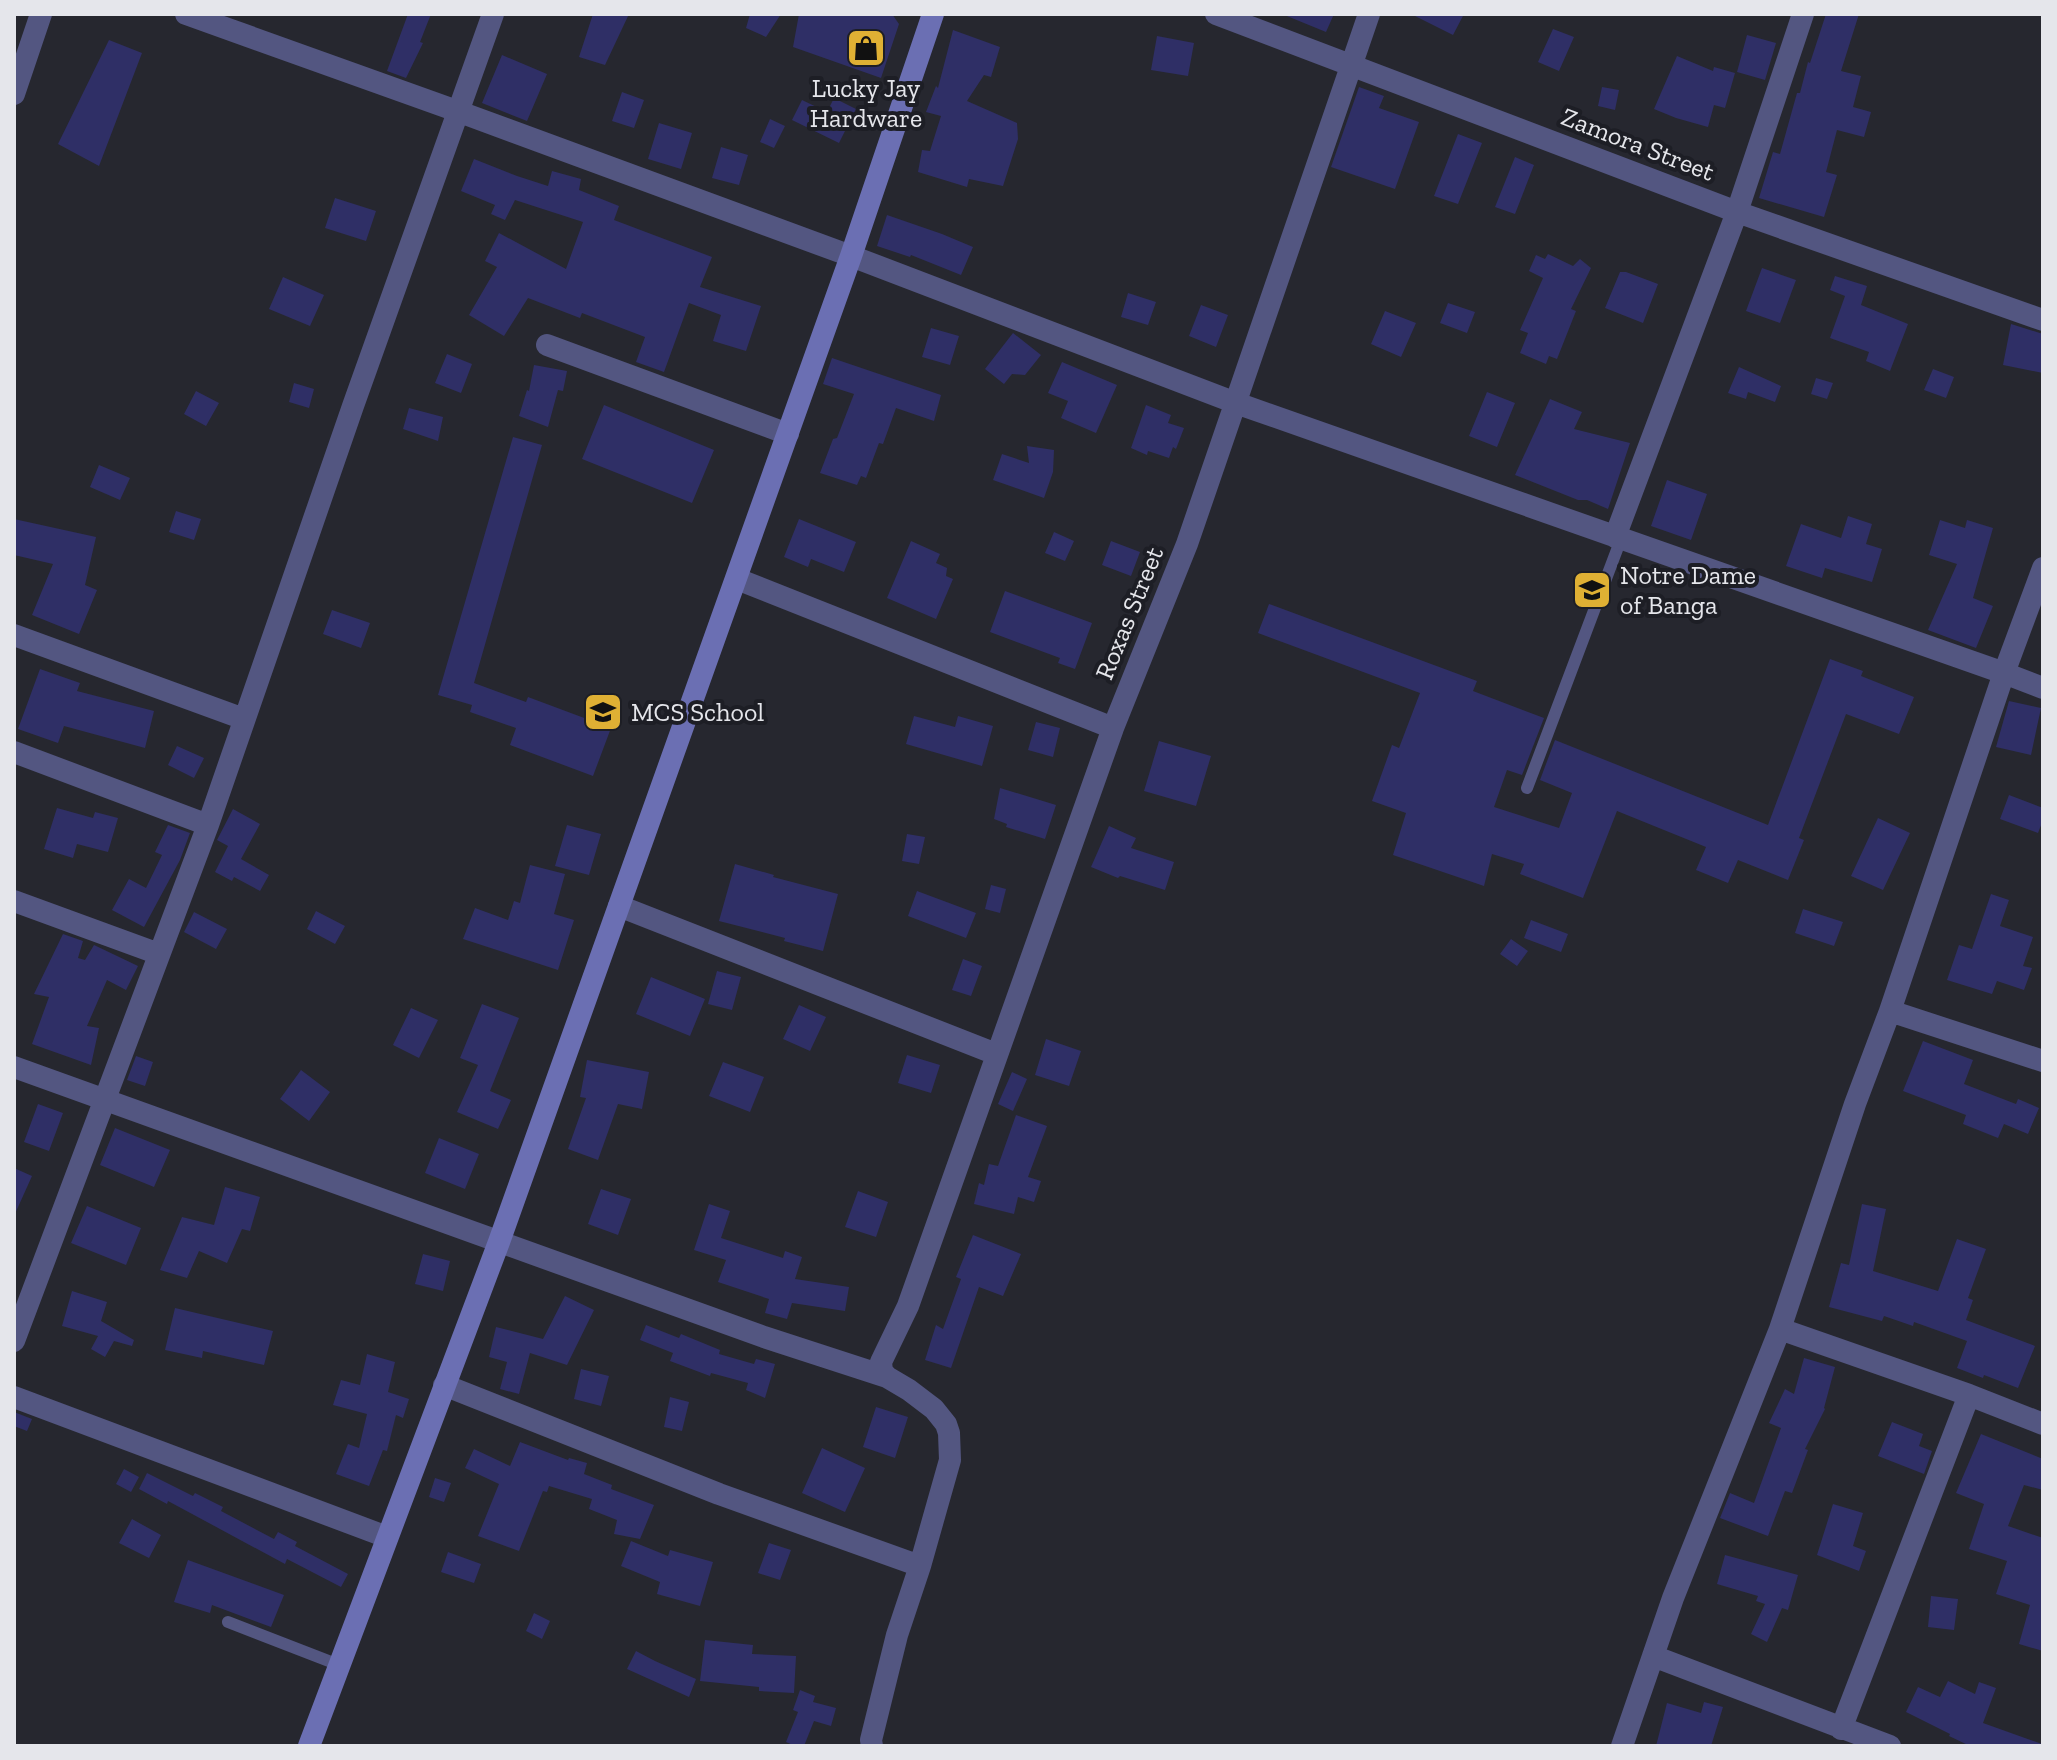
<svg xmlns="http://www.w3.org/2000/svg" width="2057" height="1760" font-family="'Zilla Slab',serif">
<rect width="100%" height="100%" fill="#26272f"/>
<!-- building -->
<path fill="#2f2f66" d="M408 14H431L420 42 423 43 406 78 387 71Z
M593 14H629L605 65 579 57Z
M750 14H781L766 37 746 28Z
M799 14H892L899 24 881 78 793 47Z
M1282 14H1334L1326 32Z
M1411 14H1464L1453 35Z
M1826 14H1859L1841 71 1861 76 1853 107 1871 112 1864 137 1837 130 1826 172 1837 175 1824 217 1759 198 1773 152 1780 154 1797 93H1800L1808 62 1810 63Z
M1553 29 1574 37 1559 71 1538 62Z
M953 30 1000 47 991 77 984 75 967 101 1017 123 1018 139 1003 186 969 179 967 187 918 172 922 150 930 151 941 116 926 112 936 86 938 88Z
M1747 35 1776 43 1765 80 1737 72Z
M1157 36 1194 43 1188 76 1151 70Z
M109 40 142 53 99 166 58 144Z
M502 55 547 74 527 121 482 103Z
M1677 56 1713 71 1714 67 1735 73 1725 108 1714 105 1708 127 1676 118 1654 109Z
M1359 87 1384 96 1379 108 1419 122 1395 189 1331 167Z
M1602 87 1619 90 1615 110 1598 106Z
M622 92 644 100 634 128 612 121Z
M834 98 856 109 839 143 792 120 802 100 827 112Z
M770 119 785 126 774 148 760 142Z
M659 123 692 133 681 169 648 159Z
M1458 134 1482 143 1458 204 1434 196Z
M721 147 748 155 739 185 712 178Z
M1515 157 1534 165 1515 214 1495 207Z
M474 159 517 176 548 186 552 171 581 179 579 190 619 206 614 220 712 257 700 287 761 306 746 351 713 341 721 315 689 303 664 372 636 362 645 337 582 313 580 318 528 298 504 336 469 315 497 267 485 261 499 233 566 269 583 222 515 200 505 220 491 214 495 205 461 191Z
M335 198 376 211 366 241 325 228Z
M887 215 942 234 973 247 961 275 911 255 910 257 877 246Z
M1548 254 1573 266 1580 259 1591 268 1571 309 1576 311 1557 359 1549 356 1546 364 1520 353 1528 333 1520 330 1543 278 1529 271 1536 255 1545 259Z
M1762 268 1796 280 1780 323 1746 311Z
M1620 272H1626L1658 284 1643 323 1605 308Z
M1835 276 1867 286 1861 305 1908 324 1890 371 1866 361 1869 352 1830 338 1845 296 1830 290Z
M283 277 324 295 310 326 269 309Z
M1128 293 1156 302 1148 325 1121 317Z
M1448 303 1475 312 1467 333 1440 323Z
M1201 305 1228 315 1216 347 1189 336Z
M1385 311 1416 323 1401 357 1371 344Z
M2011 324 2043 334V373L2003 365Z
M931 328 959 336 950 365 922 357Z
M1013 333 1041 355 1025 375 1012 374 1004 384 985 369Z
M447 354 472 364 461 393 435 383Z
M832 358 941 395 934 421 896 408 883 444 879 443 866 478 861 476 857 485 820 473 833 439 837 438 854 394 823 384Z
M1062 362 1117 385 1096 433 1061 418 1068 401 1048 393Z
M534 365 567 371 563 391 558 390 548 427 519 416 527 390 529 391Z
M1739 367 1781 386 1775 402 1748 392 1746 399 1728 393Z
M1933 369 1954 377 1946 398 1924 390Z
M1816 378 1833 383 1827 399 1811 394Z
M294 383 314 389 309 408 289 402Z
M196 391 219 403 206 426 184 414Z
M1487 392 1515 403 1497 447 1469 436Z
M1550 399 1582 412 1574 429 1630 443 1608 509 1587 500H1578L1515 475Z
M604 405 714 450 692 503 582 459Z
M1146 405 1171 415 1168 423 1184 428 1176 449 1173 447 1169 458 1148 451 1147 455 1131 448Z
M409 408 443 417 438 441 403 429Z
M513 437 542 445 474 683 526 702 528 697 611 728 593 776 510 745 516 728 470 712 472 705 438 695Z
M1027 446 1054 450 1053 472 1044 498 993 480 1002 454 1029 463Z
M99 465 130 478 120 500 90 487Z
M1667 480 1707 494 1691 540 1651 526Z
M176 511 201 519 194 540 169 532Z
M1848 516 1872 524 1866 544 1882 549 1872 582 1825 568 1822 578 1786 566 1801 524 1841 538Z
M14 519 96 537 85 585 97 590 79 634 32 615 53 564 14 555Z
M799 519 856 542 844 572 811 559 808 567 784 557Z
M1940 520 1965 528 1967 520 1993 528 1973 598 1993 606 1976 648 1928 630 1957 564 1929 555Z
M1054 532 1074 541 1065 561 1045 553Z
M911 541 940 554 936 563 947 568 946 576 953 579 936 619 887 598Z
M1111 541 1140 552 1131 576 1102 565Z
M1005 591 1092 623 1075 669 1058 663 1060 658 990 632Z
M1269 604 1477 681 1473 691 1544 718 1522 775 1507 770 1494 807 1559 828 1572 793 1540 780 1555 740 1768 825 1830 659 1863 671 1861 676 1914 697 1899 734 1846 714 1799 838 1804 840 1788 880 1738 860 1728 883 1696 870 1706 847 1617 811 1583 898 1520 874 1524 864 1492 854 1484 886 1393 855 1406 813 1372 801 1392 745 1399 748 1420 693 1258 633Z
M332 610 370 623 361 648 323 634Z
M40 669 80 683 77 691 154 711 145 748 64 726 58 743 18 729Z
M2009 701 2041 708 2031 755 1996 747Z
M914 716 955 727 958 716 993 726 982 766 906 744Z
M1036 722 1060 728 1053 757 1028 750Z
M1159 741 1211 756 1196 806 1144 791Z
M177 746 204 758 194 778 168 765Z
M1000 788 1056 805 1045 839 1006 827 1007 824 994 819Z
M2009 795 2043 808V820L2038 833 2000 819Z
M57 808 93 818 95 812 118 818 108 852 77 844 73 858 44 849Z
M233 809 260 824 241 859 269 875 260 891 234 877 232 881 215 872 228 846 217 840Z
M1878 818 1910 833 1883 890 1851 876Z
M168 825 190 833 180 860 144 927 112 910 129 879 146 888 162 855 155 852Z
M567 825 601 834 589 875 555 866Z
M1109 826 1136 838 1131 848 1174 862 1165 890 1120 876 1118 878 1091 867Z
M907 834 925 837 919 864 902 861Z
M735 864 774 875 773 877 838 894 823 951 784 941 785 938 719 921Z
M530 865 565 874 554 914 574 920 558 970 463 939 475 908 508 920 514 901 520 903Z
M991 885 1006 889 1000 913 985 909Z
M917 891 976 913 966 938 908 916Z
M1991 894 2009 900 2000 926 2033 937 2023 966 2032 968 2024 990 1997 981 1992 994 1947 980 1959 945 1972 949Z
M1803 909 1843 922 1834 946 1795 933Z
M316 911 345 926 335 944 307 929Z
M194 912 227 929 216 949 184 932Z
M1531 920 1568 934 1561 952 1524 938Z
M63 934 83 941 78 958 85 960 94 945 138 966 126 990 107 980 87 1026 99 1028 91 1065 32 1044 49 997 34 994Z
M1511 939 1528 951 1517 966 1500 954Z
M963 959 982 966 971 996 952 990Z
M717 971 741 977 732 1010 708 1004Z
M651 977 705 999 690 1036 636 1014Z
M482 1004 519 1018 490 1091 511 1100 498 1129 457 1112 478 1065 460 1058Z
M799 1005 826 1017 810 1051 783 1039Z
M411 1008 438 1020 419 1058 393 1045Z
M1046 1039 1081 1051 1069 1086 1035 1075Z
M1923 1041 1973 1060 1964 1084 2016 1104 2018 1099 2039 1108 2028 1134 2004 1124 1998 1138 1963 1124 1966 1115 1903 1091Z
M907 1055 940 1065 931 1093 898 1083Z
M136 1056 153 1062 145 1086 127 1080Z
M587 1060 649 1072 642 1109 618 1104 598 1160 568 1149 586 1098 580 1097Z
M723 1062 764 1077 750 1112 709 1096Z
M301 1070 330 1092 309 1121 280 1099Z
M1012 1072 1027 1079 1013 1111 998 1104Z
M38 1104 63 1113 49 1151 24 1142Z
M1016 1115 1047 1126 1028 1177 1041 1181 1034 1202 1018 1197 1014 1214 974 1204 979 1183 984 1185 989 1164 998 1166Z
M115 1128 170 1150 154 1187 100 1165Z
M439 1138 479 1154 465 1189 425 1173Z
M14 1168 32 1176 14 1216Z
M225 1187 260 1197 250 1231 242 1229 227 1263 199 1251 187 1278 160 1270 182 1217 214 1225Z
M601 1189 631 1199 618 1235 588 1224Z
M858 1191 888 1202 876 1237 845 1227Z
M709 1204 730 1211 721 1238 783 1258 785 1251 802 1257 795 1279 849 1287 845 1311 792 1303 787 1319 765 1313 769 1299 718 1282 726 1260 694 1250Z
M1862 1204 1886 1209 1873 1271 1938 1291 1957 1239 1986 1249 1968 1298 1973 1300 1966 1320 2035 1346 2018 1388 1984 1375 1983 1378 1957 1368 1967 1341 1914 1322 1913 1326 1884 1316 1882 1321 1829 1307 1841 1263 1849 1265Z
M87 1206 141 1228 126 1265 71 1243Z
M973 1235 1021 1254 1003 1296 979 1287 951 1368 925 1360 936 1325 943 1329 961 1279 956 1277Z
M423 1254 450 1261 443 1291 415 1284Z
M72 1291 107 1302 101 1321 134 1340 132 1346 114 1341 105 1357 91 1349 98 1336 62 1326Z
M565 1296 594 1310 567 1365 530 1353 519 1394 500 1389 507 1362 489 1357 496 1327 543 1339Z
M175 1308 273 1331 264 1365 203 1351 202 1358 165 1350Z
M646 1325 679 1338 681 1334 720 1350 719 1354 754 1364 756 1359 775 1364 765 1398 746 1390 748 1383 711 1373 710 1376 670 1361 673 1353 640 1340Z
M367 1354 395 1362 388 1392 409 1399 403 1418 396 1415 387 1451 383 1450 369 1486 336 1474 348 1444 359 1448 367 1414 333 1405 341 1380 360 1385Z
M1804 1358 1835 1367 1824 1408 1825 1409 1805 1449 1808 1450 1792 1493 1785 1491 1768 1536 1720 1518 1730 1493 1754 1503 1781 1428 1769 1423 1785 1389 1794 1394Z
M581 1369 609 1376 601 1406 574 1399Z
M670 1397 689 1402 682 1431 664 1427Z
M876 1407 908 1417 895 1458 863 1447Z
M14 1412 32 1419 27 1431 14 1426Z
M1892 1422 1923 1434 1919 1446 1932 1451 1924 1474 1878 1456Z
M1981 1434 2043 1459V1490L2024 1485 2008 1526 2043 1538V1651L2019 1644 2030 1605 1996 1594 2007 1561 1969 1549 1984 1504 1956 1493Z
M520 1442 568 1460 569 1458 587 1463 584 1474 612 1485 611 1489 654 1505 640 1539 614 1534 617 1520 589 1509 592 1499 549 1486 547 1492 543 1491 519 1551 478 1536 499 1484 465 1468 474 1449 510 1466Z
M822 1448 865 1468 845 1512 802 1493Z
M124 1469 139 1477 131 1492 116 1484Z
M147 1473 193 1496 195 1493 223 1507 221 1511 274 1539 278 1532 297 1542 295 1546 348 1574 341 1587 287 1559 285 1564 168 1501 167 1504 139 1489Z
M435 1478 451 1483 444 1502 429 1497Z
M1833 1504 1863 1513 1853 1546 1866 1551 1859 1571 1817 1555Z
M132 1519 161 1535 149 1558 119 1543Z
M631 1541 668 1556 670 1550 713 1562 700 1606 657 1594 660 1582 621 1566Z
M769 1543 791 1550 780 1580 758 1573Z
M448 1552 481 1564 474 1583 441 1572Z
M1725 1555 1798 1575 1788 1610 1782 1608 1767 1642 1751 1634 1765 1604 1756 1601 1758 1596 1717 1584Z
M188 1560 284 1595 271 1627 212 1605 210 1613 174 1602Z
M1931 1596 1958 1599 1954 1630 1928 1627Z
M534 1613 550 1621 542 1639 526 1631Z
M705 1640 753 1645 752 1654 796 1656 794 1693 759 1691V1687L700 1681Z
M636 1651 655 1661 696 1679 689 1697 627 1669Z
M1948 1681 1975 1694 1979 1682 1996 1688 1983 1723 2042 1744V1746H1970L1949 1736 1950 1734 1906 1712 1918 1687 1940 1697Z
M800 1690 815 1696 813 1702 836 1708 831 1726 814 1721 804 1746H795L786 1742 798 1712 793 1710Z
M1704 1702 1723 1707 1711 1746H1656L1667 1703 1701 1713Z"/>
<g fill="none" stroke-linecap="round" stroke-linejoin="round">
<!-- service -->
<path stroke="#535681" stroke-width="12" d="M1527 788 1621 539
M228 1622 339 1665"/>
<!-- minor -->
<path stroke="#535681" stroke-width="22" d="M186 14 457 111 851 256 1236 403 2004 673 2043 688
M1216 14 1737 212 2043 320
M14 94 41 14
M547 345 788 434
M1615 537 1737 212 1803 14
M737 579 1113 728
M14 635 244 719
M14 752 208 825
M14 901 159 954
M619 906 996 1054
M1890 1011 2043 1061
M14 1067 764 1337 887 1377
M1780 1329 1969 1395 2043 1424
M14 1341 208 825 353 406 493 14
M444 1385 719 1494 920 1566
M14 1397 387 1537
M1653 1656 1890 1746
M1841 1729 1969 1395
M872 1746 871 1740 897 1635 920 1566 950 1460 949 1433 946 1424 934 1409 909 1390 887 1377 882 1371 881 1362 908 1306 1113 728 1187 544 1369 14
M1622 1746 1673 1598 1780 1329 1855 1104 1890 1011 2004 673 2043 568"/>
<!-- secondary -->
<path stroke="#6b6fb3" stroke-width="22" d="M309 1746 499 1242 851 256 933 14"/>
</g>
<!-- icons -->
<defs>
<symbol id="shop-square" viewBox="-11 -11 22 22"><rect x="-9" y="-9" width="18" height="18" rx="4" fill="#dfb034" stroke="#1d1e25"/><path d="M-5-2.5h2.3a2.7 3.5 0 0 1 5.4 0H5L5.5 6h-11ZM-1.5-2.5h3a1.5 2.3 0 0 0-3 0Z" fill="#111"/></symbol>
<symbol id="school-square" viewBox="-11 -11 22 22"><rect x="-9" y="-9" width="18" height="18" rx="4" fill="#dfb034" stroke="#1d1e25"/><path d="M0-5L7-2L0 1L-7-2ZM-4 1L0 2.5L4 1V4Q0 6-4 4Z" fill="#111"/></symbol>
</defs>
<g fill-rule="evenodd">
<use href="#shop-square" x="844" y="26" width="44" height="44"/>
<use href="#school-square" x="1570" y="568" width="44" height="44"/>
<use href="#school-square" x="581" y="690" width="44" height="44"/>
</g>
<g text-anchor="middle" dominant-baseline="central" stroke-width="8" stroke-linejoin="round" paint-order="stroke">
<!-- poi labels -->
<g font-size="26" fill="#e5e6eb" stroke="#1d1e25" text-anchor="start">
<text x="866" y="88" text-anchor="middle">Lucky Jay<tspan x="866" dy="30">Hardware</tspan></text>
<text x="1620" y="575">Notre Dame<tspan x="1620" dy="30">of Banga</tspan></text>
<text x="631" y="712">MCS School</text>
</g>
<!-- street labels -->
<g font-size="26" fill="#e5e6eb" stroke="#1d1e25">
<text transform="translate(1638 144) rotate(21)">Zamora Street</text>
<text transform="translate(1129 613) rotate(-68)">Roxas Street</text>
</g>
</g>
<!-- border -->
<rect width="2057" height="1760" fill="none" stroke="#e5e6eb" stroke-width="32"/>
</svg>
